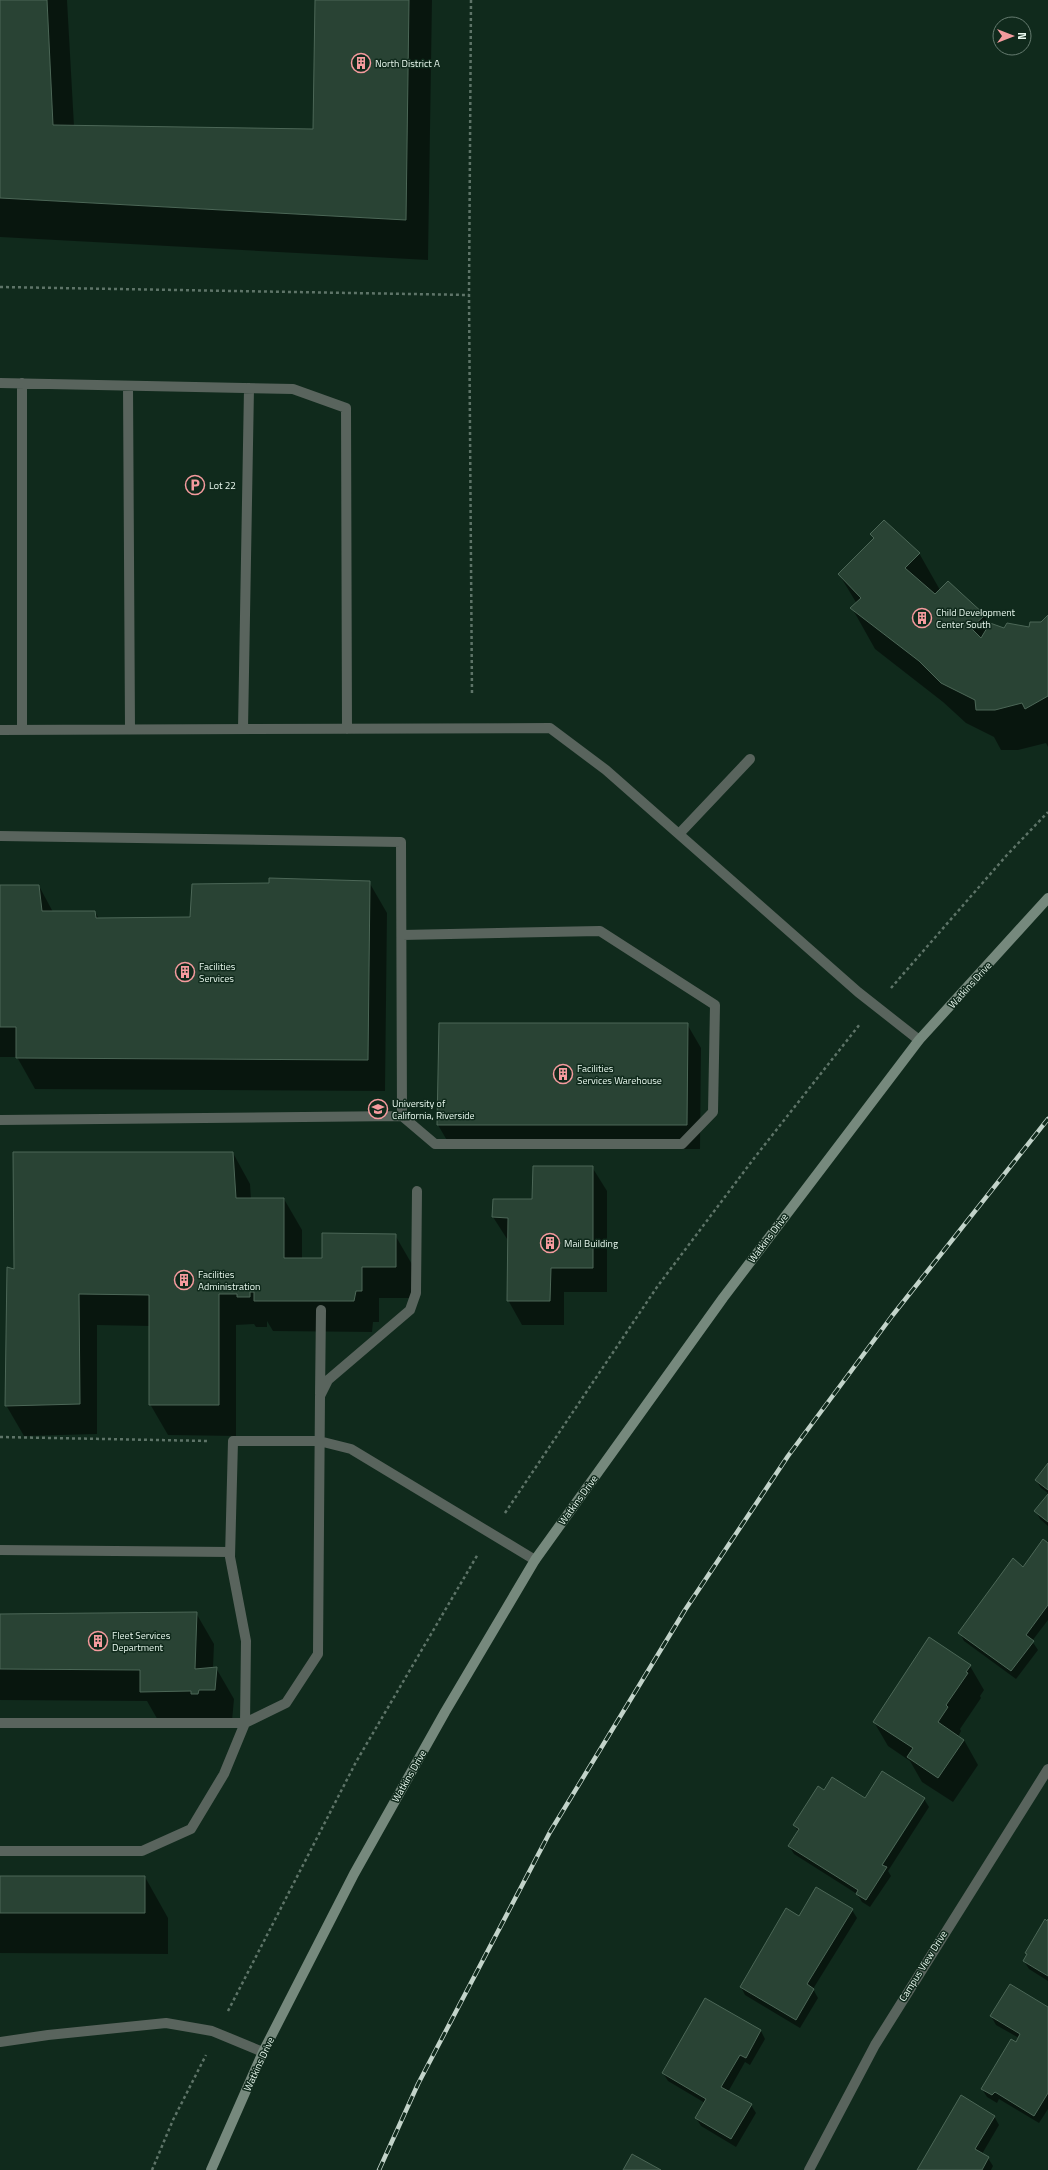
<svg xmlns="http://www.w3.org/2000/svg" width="1048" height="2170" font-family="'Titillium Web',sans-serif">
<rect width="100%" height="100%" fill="#102a1c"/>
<!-- shadow -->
<path fill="#0007" fill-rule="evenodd" d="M0 0H67L74 126 314 130 316 0H432L428 260 0 237Z
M871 534 919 553 940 590 984 615 990 625 1004 629 1030 628 1041 623 1048 616V747L1046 743 1018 750H1001L994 737 966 723 943 702 875 649 852 608 857 604 839 574 874 539Z
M369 882 387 913 385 1091 35 1089 17 1057H0V886H39L53 912H95L99 919 191 918Z
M687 1024 701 1048 700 1149H452L438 1125Z
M233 1153 250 1184 251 1199H284L302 1230V1259H323L395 1235 413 1266V1298H379V1322H373L372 1332 273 1331 267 1321V1327H256L254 1324 236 1325V1436L168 1435 150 1404V1326L97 1325V1434L24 1436 6 1405 15 1270Z
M592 1167 607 1191V1292H564V1325H522L508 1300 509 1242 493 1217 494 1200H533Z
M1048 1465V1493L1041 1488 1036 1480Z
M1048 1496V1526L1040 1519 1036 1511Z
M1048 1544V1620L1032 1641 1038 1650 1016 1679 964 1641 960 1633Z
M196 1613 214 1644 213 1668H216L234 1699 232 1721 159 1722 147 1701 0 1700V1615Z
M970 1666 984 1690 980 1696 981 1698 960 1729 961 1731 958 1737 964 1740 978 1765 953 1802 922 1782 910 1761 888 1746 874 1722Z
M824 1792 865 1799H924L929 1807 888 1871 891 1876 870 1907 862 1902 857 1894 794 1854 789 1846 798 1831 794 1825ZM921 1801H924L880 1869 878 1868Z
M0 1877H145L168 1918V1954L0 1953Z
M852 1910 857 1918 813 1989 818 1998 800 2028 745 1995 741 1987 799 1917Z
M1048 1921V1981L1029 1969 1024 1961 1027 1956 1026 1953Z
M705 2000 761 2031 765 2039 750 2065 745 2062 728 2092 751 2105 756 2113 736 2147 701 2126 696 2118 705 2103 668 2081 663 2073Z
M1048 2008V2109L1039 2123 999 2099 997 2103 987 2097 982 2089 1019 2038 996 2025 991 2016Z
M994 2116 999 2125 982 2154 988 2158 993 2166 991 2170H918Z"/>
<!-- building -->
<path fill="#294334" stroke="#4c6757" d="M0 0H47L53 125 313 129 315 0H409L406 220 0 198Z
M884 520 920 553 905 568 935 594 948 581 985 615 971 628 981 638 990 623 1004 628 1007 623 1029 627 1030 622H1041L1048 615V696L1025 709 1022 703 995 710H976L975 700 941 683 919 661 850 608 861 598 838 574 874 538 870 534Z
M269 878 370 881 368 1060 16 1058V1027H0V885H39L42 911H95L96 918 190 917 192 884 269 883Z
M439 1023H688L687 1125H437Z
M13 1152H233L236 1198H284V1258H322V1233L396 1234V1267H362V1291H356L354 1301H254V1292H250V1297H237V1294H219V1405H149V1295L79 1294 80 1404 5 1406 7 1267 14 1269Z
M533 1166H593V1268H551L550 1301H507L508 1218 492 1217 493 1199H532Z
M1048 1463V1490L1035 1480Z
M1048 1494V1522L1034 1511Z
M1043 1539 1048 1543V1605L1026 1635 1034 1641 1011 1671 958 1633 1013 1558 1023 1567Z
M197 1612 195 1669 217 1667 215 1690H199L198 1694H191V1691L140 1692V1670L0 1669V1614Z
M929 1637 971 1665 966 1672 968 1673 946 1705 948 1707 938 1722 964 1740 938 1778 907 1757 913 1748 873 1722Z
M882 1771 925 1798 882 1865 887 1867 866 1900 856 1894 858 1890 788 1846 799 1829 793 1825 818 1786 824 1790 832 1777 865 1798Z
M0 1876H145V1913H0Z
M816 1887 853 1909 807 1984 814 1989 796 2020 740 1987 786 1908 799 1916Z
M1045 1919 1047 1921 1048 1919V1976L1023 1961 1027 1954 1025 1953Z
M1010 1984 1048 2007V2093L1034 2116 995 2092 992 2095 981 2089 1011 2039 1016 2042 1020 2034 990 2016Z
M705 1998 761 2030 746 2058 740 2055 721 2087 752 2104 731 2139 695 2118 706 2099 662 2073Z
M961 2095 995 2116 975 2149 989 2157 982 2170H917Z
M632 2154 661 2170H623Z"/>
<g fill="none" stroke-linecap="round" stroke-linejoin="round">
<!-- path -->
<path stroke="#5e7468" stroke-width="2.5" stroke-dasharray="3 3" stroke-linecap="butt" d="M471 0 469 295 472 696
M0 287 469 295
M891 988 1006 856 1048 812
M0 1437 209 1441
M505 1513 657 1287 755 1157 860 1024
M228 2011 356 1762 478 1554
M152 2170 173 2120 206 2055"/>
<!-- service -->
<path stroke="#59645d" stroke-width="10" d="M0 383 293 389 346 408 347 729
M22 383V730
M128 386 130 729
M243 729 249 388
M0 730 550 728 606 770 858 992 919 1040
M679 834 750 759
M0 836 401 842 402 1116 0 1120
M402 935 600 931 715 1005 713 1112 682 1144H435L402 1116
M320 1394 321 1310
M0 1550 230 1552
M0 1723H245L246 1641 230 1557 233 1441H319L351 1449 535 1560
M0 1851H142L191 1829 224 1774 245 1723 286 1703 318 1654 320 1396 328 1380 410 1310 416 1293 417 1191
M0 2042 48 2035 166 2023 212 2031 263 2052"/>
<!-- minor -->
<path stroke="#59645d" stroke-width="10" d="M809 2170 875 2045 1048 1769"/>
<!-- secondary -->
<path stroke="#76897d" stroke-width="10" d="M211 2170 263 2052 354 1874 445 1712 535 1560 723 1298 919 1040 1048 898"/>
<defs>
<path id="rail" d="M379 2170 418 2084 550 1832 685 1610 788 1456 892 1316 1048 1119"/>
</defs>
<!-- rail casing -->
<use href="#rail" stroke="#c2d3c9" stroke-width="4.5"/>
<!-- rail -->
<use href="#rail" stroke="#102a1c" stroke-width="3" stroke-dasharray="9" stroke-linecap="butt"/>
</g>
<!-- icons -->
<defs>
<symbol id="building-ring" viewBox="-11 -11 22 22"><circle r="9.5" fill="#102a1c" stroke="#f59b9e" stroke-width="1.5"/><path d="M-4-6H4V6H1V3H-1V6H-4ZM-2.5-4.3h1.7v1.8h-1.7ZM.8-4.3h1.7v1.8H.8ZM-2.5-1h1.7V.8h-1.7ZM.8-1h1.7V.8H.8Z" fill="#f59b9e"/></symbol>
<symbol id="parking-ring" viewBox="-11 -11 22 22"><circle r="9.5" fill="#102a1c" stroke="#f59b9e" stroke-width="1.5"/><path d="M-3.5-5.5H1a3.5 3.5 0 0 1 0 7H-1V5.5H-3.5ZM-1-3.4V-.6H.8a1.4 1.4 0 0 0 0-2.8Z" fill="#f59b9e"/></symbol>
<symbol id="university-ring" viewBox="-11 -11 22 22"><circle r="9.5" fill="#102a1c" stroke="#f59b9e" stroke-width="1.5"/><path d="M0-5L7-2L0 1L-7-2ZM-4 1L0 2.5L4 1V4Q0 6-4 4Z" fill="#f59b9e"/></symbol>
</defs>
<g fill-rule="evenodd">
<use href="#building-ring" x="350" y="52" width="22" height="22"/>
<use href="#parking-ring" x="184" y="474" width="22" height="22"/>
<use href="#building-ring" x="911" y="607" width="22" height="22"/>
<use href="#building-ring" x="174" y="961" width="22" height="22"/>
<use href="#building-ring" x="552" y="1063" width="22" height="22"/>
<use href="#university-ring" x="367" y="1098" width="22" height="22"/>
<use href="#building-ring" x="539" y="1232" width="22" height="22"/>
<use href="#building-ring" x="173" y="1269" width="22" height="22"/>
<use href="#building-ring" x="87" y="1630" width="22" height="22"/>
</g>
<g text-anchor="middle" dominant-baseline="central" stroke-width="3" stroke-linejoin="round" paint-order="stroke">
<!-- poi labels -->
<g font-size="10" fill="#e8f8ee" stroke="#102a1c" text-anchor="start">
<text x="375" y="63">North District A</text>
<text x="209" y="485">Lot 22</text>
<text x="936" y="612">Child Development<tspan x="936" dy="12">Center South</tspan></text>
<text x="199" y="966">Facilities<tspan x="199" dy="12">Services</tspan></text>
<text x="577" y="1068">Facilities<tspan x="577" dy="12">Services Warehouse</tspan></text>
<text x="392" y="1103">University of<tspan x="392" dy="12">California, Riverside</tspan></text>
<text x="564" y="1243">Mail Building</text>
<text x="198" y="1274">Facilities<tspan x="198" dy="12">Administration</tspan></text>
<text x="112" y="1635">Fleet Services<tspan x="112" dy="12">Department</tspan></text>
</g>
<!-- street labels -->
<g font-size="10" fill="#e8f8ee" stroke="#102a1c">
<text transform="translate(970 985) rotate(-48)">Watkins Drive</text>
<text transform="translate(768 1238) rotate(-53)">Watkins Drive</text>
<text transform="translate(578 1500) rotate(-54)">Watkins Drive</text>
<text transform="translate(409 1776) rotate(-60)">Watkins Drive</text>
<text transform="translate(923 1966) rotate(-58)">Campus View Drive</text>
<text transform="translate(259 2064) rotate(-65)">Watkins Drive</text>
</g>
</g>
<!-- north arrow -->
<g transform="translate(1012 36) rotate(90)"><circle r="19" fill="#102a1c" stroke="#667c70"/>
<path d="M0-3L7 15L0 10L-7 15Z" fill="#f59b9e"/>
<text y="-6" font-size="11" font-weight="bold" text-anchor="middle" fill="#e8f8ee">N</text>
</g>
</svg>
